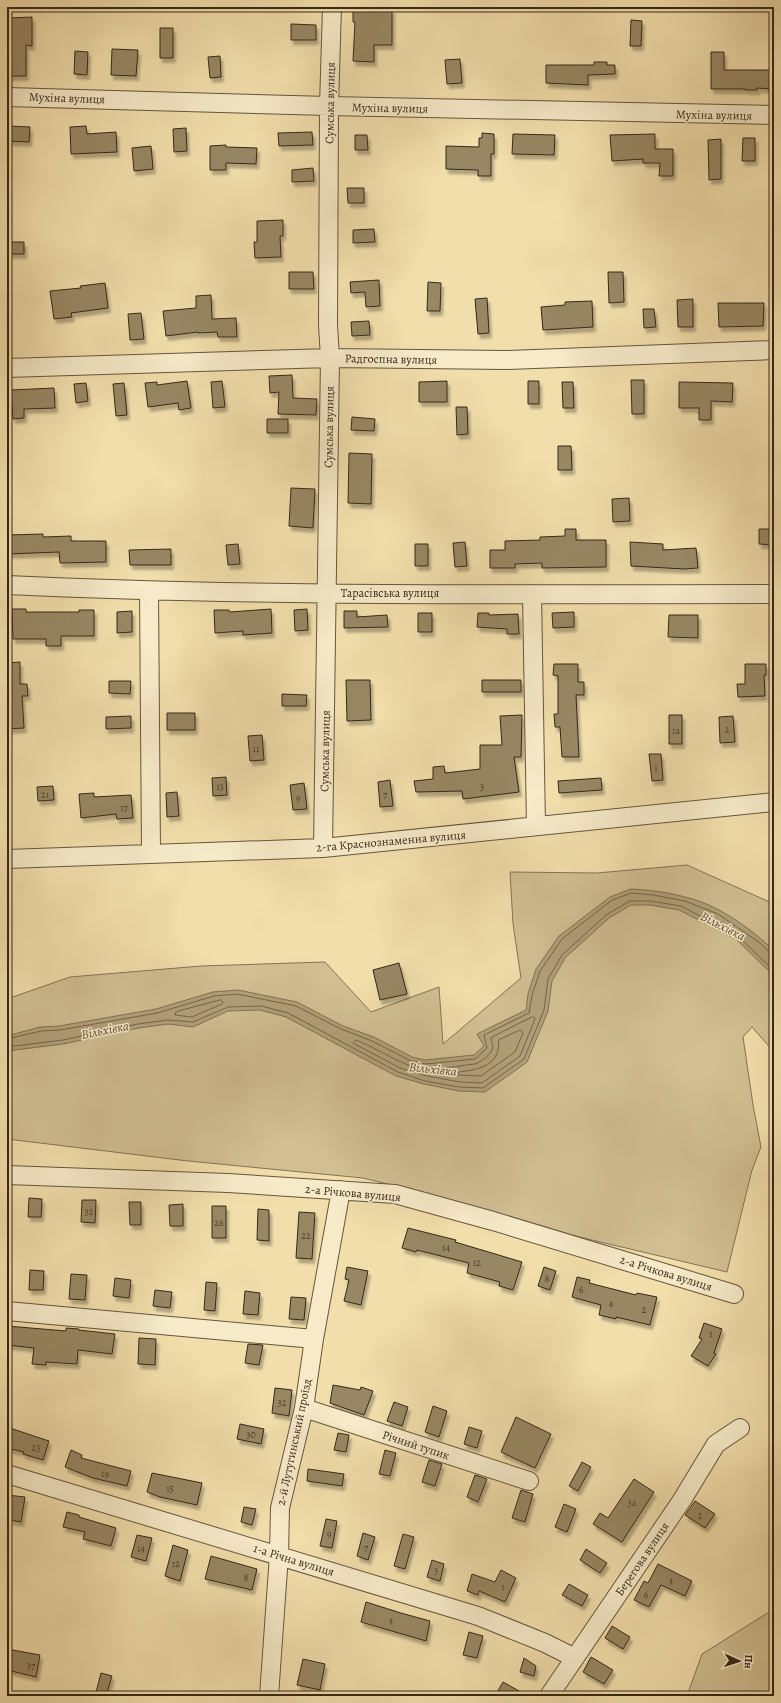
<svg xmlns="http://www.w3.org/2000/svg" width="781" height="1703" font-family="Alegreya,serif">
<defs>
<filter id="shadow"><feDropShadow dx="2.5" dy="4.5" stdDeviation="1" flood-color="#0004"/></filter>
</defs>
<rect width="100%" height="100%" fill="#f1deab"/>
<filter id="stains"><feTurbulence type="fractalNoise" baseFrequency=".005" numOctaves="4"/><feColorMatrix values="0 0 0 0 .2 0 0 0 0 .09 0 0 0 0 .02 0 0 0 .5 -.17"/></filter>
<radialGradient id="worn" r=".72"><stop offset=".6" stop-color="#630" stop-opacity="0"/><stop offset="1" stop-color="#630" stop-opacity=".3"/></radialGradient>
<!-- green -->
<path fill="#d1bf92" stroke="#847455" d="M687 865 774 904V1052L752 1027 743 1037 753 1105 761 1147 752 1170 727 1272 571 1235 412 1190 363 1178 188 1161 7 1139V999L70 977 201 966 325 962 371 1012 439 987 443 1044 521 978 513 924 510 872 597 873Z
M774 1609V1696H687L702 1654Z"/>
<!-- water -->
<path fill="#b1a079" stroke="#807052" d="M631 889C649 890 667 892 685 897 717 904 752 929 774 951V976L736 939 713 927 679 910 650 905H631L609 918 565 958 552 981 548 1011 527 1062 485 1092 459 1091 424 1084 396 1076 286 1017 260 1010 228 1011 193 1027 168 1024 139 1028 63 1044 7 1051V1036L40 1027 59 1026 156 1009 213 992 238 990 297 1002 343 1026 374 1037 412 1057 425 1060 474 1055 484 1046 477 1034 526 1010 528 994 536 969 559 936 610 897Z"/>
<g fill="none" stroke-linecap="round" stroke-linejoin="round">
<!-- shore -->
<path stroke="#746448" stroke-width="1" d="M221 1000 223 1002 222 1004 192 1017 175 1015 176 1012Z
M532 1017H534L535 1019 520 1056 482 1083 460 1082 427 1076 400 1068 353 1043 356 1040C374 1047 390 1058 408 1065 428 1073 455 1066 475 1064 481 1062 492 1054 493 1047 493 1044 491 1041 491 1038Z
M521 1030 523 1033 515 1052 481 1076 458 1075 459 1072C473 1070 494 1068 498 1050 499 1047 498 1043 499 1040Z
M7 1039 41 1031 60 1030 157 1013 214 996 237 994 296 1006 341 1029 372 1041 411 1061 426 1064 475 1059 487 1048 484 1035 529 1013 532 995 540 971 562 939 612 900 631 893 653 895 685 901 718 914 760 943 770 953H774
M7 1047 63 1040 138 1024 168 1020 193 1022 228 1007 261 1006 288 1013 398 1072 425 1081 459 1087 483 1088 524 1059 544 1010 548 979 562 955 606 915 630 901H650L681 906 738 936 774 971"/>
</g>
<!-- building -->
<path fill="#978764" stroke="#362818" filter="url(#shadow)" d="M353 9H392V45H374V62L353 61 355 22H353Z
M32 17V46L26 45V76H7L9 18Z
M631 20 642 21 641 46H630Z
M291 24 316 25V40H291Z
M160 28H173V58H160Z
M112 49 138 50 136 76 111 75Z
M75 51 88 52 87 75 74 74Z
M711 52H724V70H774V89L757 88V90H745V89H711Z
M220 56 221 77 210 78 208 57Z
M460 59 462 83 447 84 445 60Z
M594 62H607V65H615V74L588 75V85L546 83V65H594Z
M7 126 30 127 29 142 7 141Z
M86 126 87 134 116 132 117 152 71 154 70 127Z
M186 128 187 151 174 152 173 129Z
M312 132 313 145 279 146 278 133Z
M482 133 494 134V154H491V176H478V170L446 169V146L479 147V138H482Z
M513 134 555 135 554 155 512 154Z
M655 134V149H673V176H659L660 163H643V159L612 161 610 135Z
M355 135H367L368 150H355Z
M743 138H755V161H742Z
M721 139V179L709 180 708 140Z
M226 145V147L257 148 256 164 226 163V170H210V146Z
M151 146 153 169 134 171 132 148Z
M313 168 314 181 292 182V170Z
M347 188H364V203H348Z
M283 220V236H280L281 257 255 258 254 242H257V221Z
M374 229 375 242 353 243V230Z
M7 242H24V254H7Z
M289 272H313L314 289H289Z
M608 272H623L624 302 609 303Z
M379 280 380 306 366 307 365 292 351 293 350 282Z
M428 282 441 283 440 311H427Z
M105 283 108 308 71 313 72 317 54 319 50 291 81 288 80 286Z
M211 295 212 319 236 318 237 337H218L217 332 198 333V332L166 336 163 311 196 308V296Z
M487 298 489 333 478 334 475 299Z
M693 299V327H678L677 300Z
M592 301 593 327 543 330 541 307 565 305V302Z
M718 303H764L763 326 719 327Z
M643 309H654L656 327 644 328Z
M141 313 144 339 130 340 128 314Z
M369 321 370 335 352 336 351 322Z
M292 375 293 398 317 399 316 415 278 414 279 392 270 393 269 376Z
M631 380H644V414H632Z
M187 381 191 408 179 410 178 403 148 407 145 383 157 382V385Z
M222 381 225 407 213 408 211 382Z
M447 381V402H419V382Z
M528 381H539V404H528Z
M562 382H573L574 408H563Z
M679 382 733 383 732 402 711 401V420H699V408H679Z
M86 383 88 401 76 403 74 384Z
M124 383 127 415 116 416 113 384Z
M54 388 55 408 24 409V418L13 419 11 390Z
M456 407H467L468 434 457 435Z
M352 417 375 419 374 431 351 430Z
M267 419H288V433H267Z
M558 446H571L572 470H558Z
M349 453 372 454 371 504 348 503Z
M291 488 315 489 313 528 289 526Z
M629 498 630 521 613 522 612 499Z
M565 529H576V540H606V567L542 568V563L515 564V568H490V550H505V541L540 540V537L565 536Z
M759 529H774V545L759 544Z
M43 534V537L71 536V541H106V562L60 563 59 552 7 554V535Z
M465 542 467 566 455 567 453 543Z
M630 542 663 544V550L696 548 698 568 684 569 631 566Z
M238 544 240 564 228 565 226 545Z
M415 544H428V566H415Z
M171 549V565H130L129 550Z
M12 609H26V612H79V610H94V636H61V646H46V639H13Z
M271 609 272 633 243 635V631L215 633 214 610H229L230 612Z
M307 609 308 630 295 631 294 610Z
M132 611V632L117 633V612Z
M344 611H357V617L387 615 388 627 344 628Z
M574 612V627L553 628 552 613Z
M418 613H432V632H418Z
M478 613H489V615L518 614 519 634H507V629L477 627Z
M669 615H698V638L668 637Z
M20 662V684H27L28 696H22L24 728 7 729V663Z
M554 664H578V682H584V695H576L579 757H562L560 727H555L554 714H558V676L553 675Z
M745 664H766V675H764L765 696 738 697 737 684H745Z
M346 680H370L371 720 347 721Z
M482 680H521V692H482Z
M109 681H131L130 694 109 693Z
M282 694 307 695 306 706H282Z
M167 713H195V730H167Z
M522 715 521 757H514L519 792 463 799 462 791 416 792 414 781 433 779V767L444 766 445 773 480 769V745H502L500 716Z
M669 715H682V744H669Z
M131 716V728L106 729V717Z
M733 716 735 742 720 743 719 717Z
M262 735 264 760 250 761 248 736Z
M649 754H661L663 780 652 781Z
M226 777 227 795 213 796 212 778Z
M601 778 602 790 559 793 558 781Z
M390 780 393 806 380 807 378 782Z
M304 783 307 809 293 810 290 785Z
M53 786 54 800 38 801 37 787Z
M177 792 179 816 167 817 166 793Z
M94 793V797L131 795 133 818 117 819 116 814 81 818 79 794Z
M399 963 407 994 380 1000 373 970Z
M29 1198 42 1199 41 1217H28Z
M82 1200H96L95 1223 81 1222Z
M129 1202H141V1225H130Z
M183 1204V1226H170L169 1205Z
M212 1206H226V1238H212Z
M258 1209 269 1210V1241L257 1240Z
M299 1212 315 1213 312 1259 296 1258Z
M408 1228 456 1240 455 1242 522 1262 513 1290 499 1286 500 1282 467 1273 469 1263 417 1250 416 1252 402 1248Z
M347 1267 368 1271 361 1305 344 1301 349 1280 345 1279Z
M544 1267 556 1271 550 1290 538 1286Z
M30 1270 44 1271 43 1290H29Z
M71 1274 87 1275 85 1300 69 1299Z
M577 1277 590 1280 589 1283 636 1295 637 1293 657 1297 650 1325 616 1317V1319L599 1315 601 1305 572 1297Z
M115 1278 131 1280 129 1298 113 1296Z
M206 1282 217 1283 215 1311 204 1310Z
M155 1290 172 1292 170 1308 153 1306Z
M245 1291 260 1293 258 1315 243 1314Z
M291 1297 306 1298 304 1320 289 1319Z
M704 1323 722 1329 714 1353 716 1354 708 1366 691 1356 702 1339 699 1338Z
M7 1326 66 1331V1328L79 1329V1330L115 1334 112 1354 78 1350 77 1364 46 1362V1365L32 1364 34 1348 7 1345Z
M139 1338 156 1339 155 1365 138 1364Z
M248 1344 263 1345 259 1365 245 1363Z
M333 1385 360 1390 361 1387 373 1391 364 1415 330 1403Z
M275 1388 292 1390 289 1416 272 1413Z
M394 1402 408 1407 402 1426 387 1421Z
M433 1406 447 1411 439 1437 425 1432Z
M516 1417 551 1434 535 1468 501 1452Z
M240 1424 264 1429 261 1444 237 1439Z
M7 1427 49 1441 43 1460 23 1454 24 1452 7 1448Z
M469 1427 482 1431 477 1448 464 1444Z
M338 1433 349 1435 346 1452 334 1450Z
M71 1450 82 1455 81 1458 131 1471 127 1486 93 1478 65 1467Z
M385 1450 396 1453 390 1476 379 1474Z
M429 1460 442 1464 435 1486 422 1482Z
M582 1462 591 1467 578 1491 569 1486Z
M308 1469 344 1474 342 1486 307 1481Z
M152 1473 202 1483 197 1505 160 1497 147 1492Z
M475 1475 487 1479 478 1502 467 1497Z
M634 1479 654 1492 622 1542 593 1524 600 1513 608 1518Z
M521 1490 533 1494 525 1522 512 1518Z
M7 1495 25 1497 21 1522 10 1520 12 1512 7 1511Z
M695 1501 715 1514 705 1528 685 1515Z
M564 1504 576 1509 567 1532 555 1527Z
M244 1507 256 1509 252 1525 241 1522Z
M67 1512 79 1515V1517L116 1528 111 1546 83 1539 85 1532 63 1527Z
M326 1519 337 1521 332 1548 320 1546Z
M363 1533 375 1537 368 1560 357 1556Z
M403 1534 414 1537 405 1569 394 1566Z
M137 1535 152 1538 146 1561 131 1557Z
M173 1545 188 1550 180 1581 165 1576Z
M586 1549 607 1563 600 1573 580 1560Z
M211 1556 257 1569 252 1590 205 1579Z
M432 1560 444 1564 440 1581 427 1577Z
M658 1564 692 1581 685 1596 661 1585 649 1607 634 1600 644 1581 648 1583Z
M501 1570 516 1578 505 1602 479 1591 478 1595 467 1591 472 1574 495 1582Z
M569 1584 588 1595 582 1606 562 1595Z
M366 1602 401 1613 430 1621 426 1641 361 1622Z
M612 1626 630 1637 623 1649 605 1638Z
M469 1632 483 1636 477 1658 463 1655Z
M7 1649 40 1655 36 1677 7 1670Z
M591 1657 613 1670 604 1684 583 1672Z
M524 1658 536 1666 534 1676 520 1672Z
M303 1659 325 1664 320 1690 297 1685Z
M101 1673 112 1676 106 1696H95Z
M503 1682 528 1696H495Z"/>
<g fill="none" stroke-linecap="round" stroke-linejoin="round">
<defs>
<path id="minor" d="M7 97 329 106 774 115
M7 368 330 358 506 360 774 350
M7 585C262 597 518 594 774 594
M149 591 151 854
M532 594 536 826
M323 848 330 358 328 325 329 106 332 7
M7 859 323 848 774 802
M7 1175 228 1183 395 1194 493 1221 734 1294
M7 1311 314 1339
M304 1408 529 1481
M7 1474 478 1616 545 1643 575 1658
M269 1696 279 1555 280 1508 304 1408 314 1339 341 1190
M549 1696 682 1500 716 1444 740 1428"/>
</defs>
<!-- minor casing -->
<use href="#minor" stroke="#65563d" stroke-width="20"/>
<!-- minor -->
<use href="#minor" stroke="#f6eac8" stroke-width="18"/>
</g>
<g text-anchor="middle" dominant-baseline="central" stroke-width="3" stroke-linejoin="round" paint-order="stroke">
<!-- number labels -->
<g font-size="10" fill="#4e402b">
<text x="727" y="729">2</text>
<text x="676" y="730">1а</text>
<text x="256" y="748">11</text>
<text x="656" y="767">1</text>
<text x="220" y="786">13</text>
<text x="482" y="786">3</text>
<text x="45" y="794">21</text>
<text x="385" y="794">7</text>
<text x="298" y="797">9</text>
<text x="124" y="807">17</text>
<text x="89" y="1211">32</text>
<text x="219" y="1222">26</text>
<text x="306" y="1235">22</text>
<text x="446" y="1247">14</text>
<text x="477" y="1262">12</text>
<text x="547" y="1278">8</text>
<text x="581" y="1289">6</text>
<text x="611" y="1303">4</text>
<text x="644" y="1309">2</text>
<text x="711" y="1333">1</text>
<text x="282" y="1402">32</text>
<text x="251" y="1434">30</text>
<text x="36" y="1447">23</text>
<text x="105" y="1473">19</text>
<text x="170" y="1488">15</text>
<text x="632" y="1502">3а</text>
<text x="700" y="1515">2</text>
<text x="329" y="1533">9</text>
<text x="366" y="1547">7</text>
<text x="141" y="1548">14</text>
<text x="176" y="1563">12</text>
<text x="436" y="1570">3</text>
<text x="246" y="1577">8</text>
<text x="671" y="1580">4</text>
<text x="503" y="1586">1</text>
<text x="646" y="1594">6</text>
<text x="391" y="1620">4</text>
<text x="31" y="1665">37</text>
</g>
<!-- street labels -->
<g font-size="12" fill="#362818" stroke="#f6eac8">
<text transform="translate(67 98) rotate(2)">Мухіна вулиця</text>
<text transform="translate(330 103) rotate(-89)">Сумська вулиця</text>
<text transform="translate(390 108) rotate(1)">Мухіна вулиця</text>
<text transform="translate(714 115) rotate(1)">Мухіна вулиця</text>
<text transform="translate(391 359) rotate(1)">Радгоспна вулиця</text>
<text transform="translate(329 427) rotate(-89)">Сумська вулиця</text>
<text x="390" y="593">Тарасівська вулиця</text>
<text transform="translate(325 751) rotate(-89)">Сумська вулиця</text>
<text transform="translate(391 841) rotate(-5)">2-га Краснознаменна вулиця</text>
<text transform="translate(353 1193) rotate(5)">2-а Річкова вулиця</text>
<text transform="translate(666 1273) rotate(17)">2-а Річкова вулиця</text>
<text transform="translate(294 1442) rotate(-78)">2-й Лутугинський проїзд</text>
<text transform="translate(416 1445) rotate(18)">Річний тупик</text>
<text transform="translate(642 1559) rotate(-56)">Берегова вулиця</text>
<text transform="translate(294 1560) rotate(17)">1-а Річна вулиця</text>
</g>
<!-- water labels -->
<g font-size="13" font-style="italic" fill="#5b4c35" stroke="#f6eac8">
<text transform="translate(723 926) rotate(27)">Вільхівка</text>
<text transform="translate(105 1030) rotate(-11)">Вільхівка</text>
<text transform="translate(433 1069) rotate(6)">Вільхівка</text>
</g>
</g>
<!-- margin -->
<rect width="781" height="1703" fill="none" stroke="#f1deab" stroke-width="24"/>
<rect x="8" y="8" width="765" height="1687" fill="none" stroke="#362818" stroke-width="2"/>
<rect x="12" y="12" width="757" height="1679" fill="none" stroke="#362818"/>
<!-- north arrow -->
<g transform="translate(739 1661) rotate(93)" stroke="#f6eac8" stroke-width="3" paint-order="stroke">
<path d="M0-3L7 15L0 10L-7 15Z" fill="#362818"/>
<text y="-6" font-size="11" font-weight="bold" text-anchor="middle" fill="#362818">Пн</text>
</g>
<rect width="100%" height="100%" filter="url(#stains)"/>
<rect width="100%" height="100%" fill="url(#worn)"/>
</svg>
